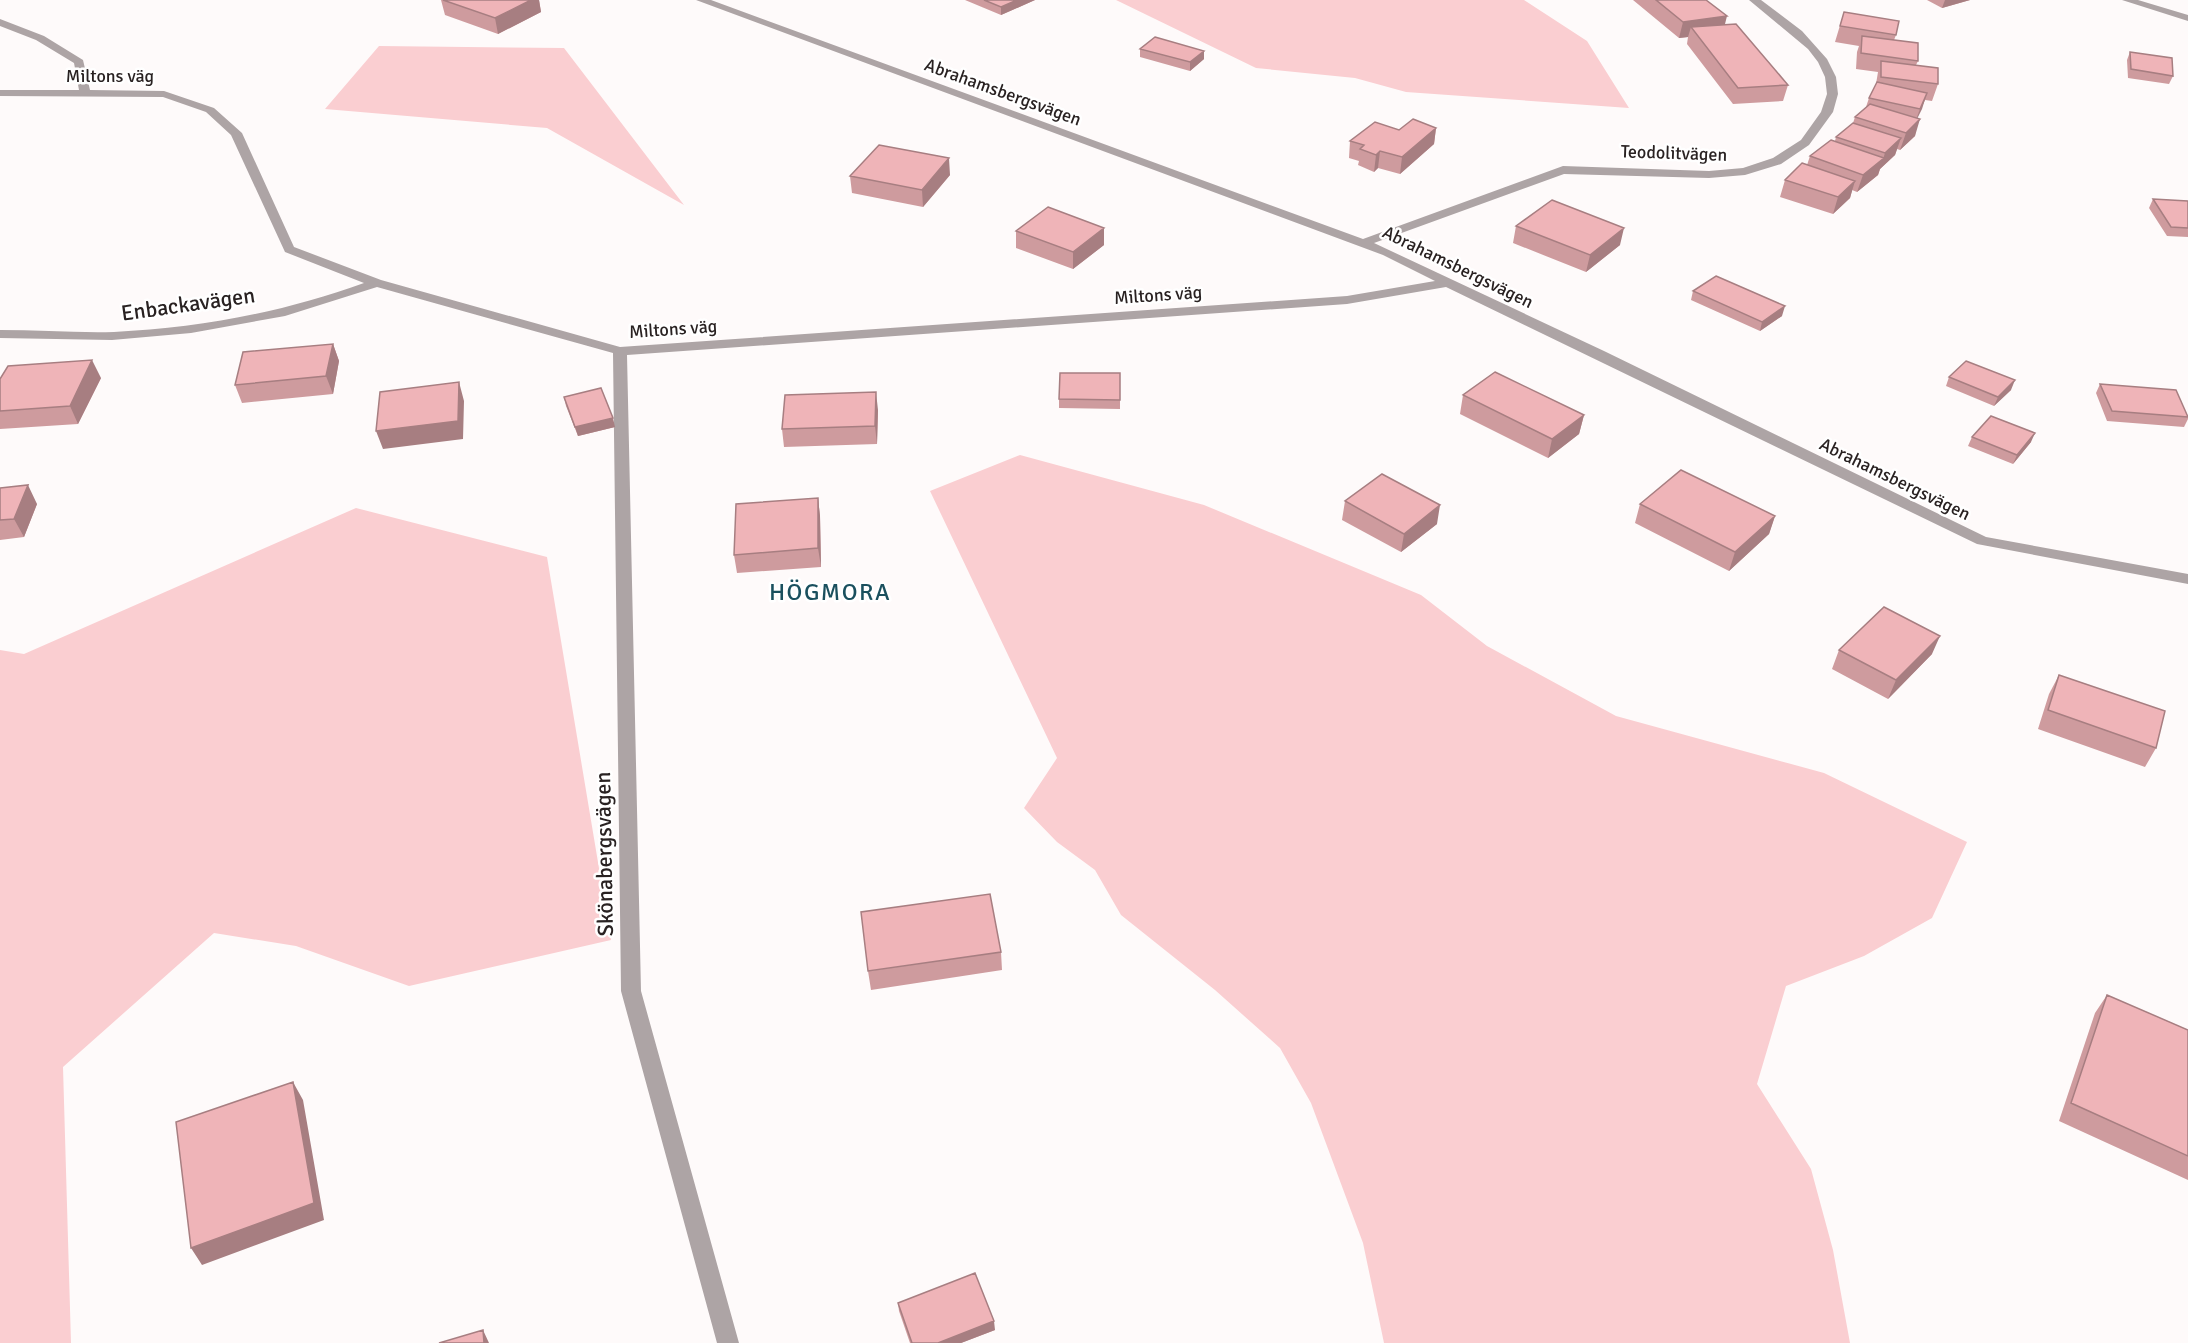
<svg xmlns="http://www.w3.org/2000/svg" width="2188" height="1343" font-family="Signika,sans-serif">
<rect width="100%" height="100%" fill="#fefafa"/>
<!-- green -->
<path fill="#faced1" d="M1116 0H1524L1587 41 1629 108 1406 92 1355 78 1256 68Z
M379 46 564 48 684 205 547 128 325 109Z
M1020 455 1204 505 1421 595 1487 646 1616 716 1824 773 1967 842 1932 918 1864 956 1786 986 1757 1084 1811 1169 1833 1250 1850 1343H1384L1363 1243 1311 1103 1280 1048 1215 990 1121 915 1095 870 1057 842 1024 808 1057 758 930 491Z
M356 508 547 557 611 940 409 986 296 946 214 933 63 1067 71 1343H0V650L24 654Z"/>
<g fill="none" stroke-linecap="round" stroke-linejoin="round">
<!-- minor -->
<path fill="#ada4a5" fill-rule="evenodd" d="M696 0H711L1363 239 1563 166 1709 171 1743 168 1773 158 1801 140 1821 112 1827 94 1825 77 1818 62 1808 49 1749 0H1761L1802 31 1827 59 1836 77 1838 94 1833 112 1809 145 1781 164 1745 175 1709 178 1564 174 1374 243 1604 351 1986 537 2188 574V584L1977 544 1446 287 1347 304 627 355 641 991 739 1343H717L621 991 613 353 377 287 285 316 191 333 112 340 0 338V330C38 330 76 333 114 332 200 328 284 312 364 283L285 252 231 135 206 112 163 97 0 96V90H79L74 63 36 40 0 26V19L44 36 83 60 90 90 164 91 214 108 242 133 294 247 381 280 620 347 1347 296 1435 281 1383 255Z
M2122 0H2138L2188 15V21Z"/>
</g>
<!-- wall -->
<path fill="#ce9b9e" d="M441 0H539L541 12 498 34 445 15Z
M965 0H1035L1001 15Z
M1633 0H1706L1725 25 1788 85 1783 101 1733 104 1687 44 1688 37 1679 38Z
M1927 0H1970L1942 8Z
M1844 12 1896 35 1894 40 1918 61 1916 65 1938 84 1932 101 1925 100 1917 118 1915 136 1900 150 1897 149 1895 155 1880 169 1878 175 1857 192 1852 190 1850 198 1833 214 1780 197 1785 180 1807 165 1810 156 1835 141 1836 137 1853 123 1855 117 1866 107 1869 98 1876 84 1878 72 1856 69 1857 52 1859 46 1835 42Z
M1140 49 1204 59 1190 71 1140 57Z
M2130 52 2173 76 2169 84 2128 78 2127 60Z
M1436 128 1434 144 1400 174 1378 168 1374 172 1358 165 1359 161 1349 158 1350 141 1399 130Z
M950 175 923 207 852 193 850 176Z
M2153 199 2188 201V237L2167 236 2149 208Z
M1516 226 1620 245 1586 272 1513 243Z
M1016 231 1104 245 1073 269 1016 248Z
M1693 291 1782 316 1760 331 1691 300Z
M333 344 339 361 333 394 242 403 235 385Z
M1120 373V409L1059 408V399Z
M1949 377 2011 390 1994 406 1946 386Z
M101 378 78 424 0 429V379Z
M2100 384 2188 416V419L2184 427 2107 421 2096 393Z
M1463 395 1584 415 1579 434 1548 458 1460 414Z
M564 397 615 427 578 436 566 406Z
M878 410 877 444 784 447 782 429Z
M1972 437 2031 442 2013 464 1968 446Z
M0 488 37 504 24 537 0 540Z
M818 498 820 516 821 567 737 573 734 555Z
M1345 501 1437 524 1401 552 1342 520Z
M1640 504 1775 516 1769 534 1729 571 1635 523Z
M1839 650 1932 654 1888 699 1832 669Z
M2059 675 2156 748 2145 767 2038 729 2049 694Z
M1001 952 1002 970 871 990 868 971Z
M2107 995 2188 1030V1180L2059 1121 2095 1013Z
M898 1303 995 1330 961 1343H910L899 1311Z"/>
<!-- shaded-wall -->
<path fill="#a77e81" d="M531 0H539L541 12 498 34 495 18Z
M1017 0H1035L1001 15V7Z
M1945 0H1970L1942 8Z
M1727 16 1723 32 1691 27 1688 37 1679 38 1683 22Z
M1204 51V59L1190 71V62Z
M1927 93 1922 109 1914 125 1920 119 1915 136 1900 150 1906 133 1914 125 1920 109Z
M1436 128 1434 144 1400 174 1402 157Z
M1901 138 1895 155 1880 169 1878 175 1857 192 1863 175 1883 159 1885 153Z
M1380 151 1378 168 1374 172 1376 155Z
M949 158 950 175 923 207 922 190Z
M1855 181 1850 198 1833 214 1838 197Z
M1104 228V245L1073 269V252Z
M1624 228 1620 245 1586 272 1590 255Z
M1785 306 1782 316 1760 331 1762 322Z
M333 344 339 361 333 394 326 376Z
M92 360 101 378 78 424 70 406Z
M2015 380 2011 390 1994 406 1998 397Z
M459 382 464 401 463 439 383 449 376 431Z
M876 392 878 410 877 444 875 426Z
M1584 415 1579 434 1548 458 1552 439Z
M613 418 615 427 578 436 575 427Z
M2035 433 2031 442 2013 464 2017 455Z
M28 485 37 504 24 537 14 519Z
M818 498 820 516 821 567 818 548Z
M1440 505 1437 524 1401 552 1404 534Z
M1775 516 1769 534 1729 571 1735 552Z
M1940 636 1932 654 1888 699 1896 680Z
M293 1082 303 1100 324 1220 202 1265 191 1248Z
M994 1321 995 1330 961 1343H938Z
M483 1330 489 1343H484Z"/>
<!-- building -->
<path fill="#efb4b8" stroke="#a77e81" stroke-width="1.5" d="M443 0H531L495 18Z
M984 0H1017L1001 7Z
M1656 0H1706L1727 16 1683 22Z
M1844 12 1899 21 1896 35 1840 26Z
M1736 24 1788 85 1738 88 1691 27Z
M1862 36 1918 43V61L1861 53Z
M1155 37 1204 51 1190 62 1140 49Z
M2130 52 2172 58 2173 76 2131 69Z
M1881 61 1938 68V84L1881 77Z
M1877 82 1927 93 1920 109 1869 98Z
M1870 104 1920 119 1906 133 1855 117Z
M1413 119 1436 128 1402 157 1380 151 1376 155 1360 149 1364 145 1350 141 1375 122 1399 130Z
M1853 123 1901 138 1885 153 1836 137Z
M1831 140 1884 158 1863 175 1810 156Z
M879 145 949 158 922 190 850 176Z
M1802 163 1855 181 1838 197 1785 180Z
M2153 199 2188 201V228L2171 227Z
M1552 200 1624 228 1590 255 1516 226Z
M1048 207 1104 228 1073 252 1016 231Z
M1716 276 1785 306 1762 322 1693 291Z
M333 344 326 376 235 385 243 352Z
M92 360 70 406 0 411V379L8 366Z
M1966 361 2015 380 1998 397 1949 377Z
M1495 372 1584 415 1552 439 1463 395Z
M1060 373H1120V400L1059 399Z
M459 382 458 421 376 431 380 392Z
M2100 384 2176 390 2188 417 2112 411Z
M601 388 613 418 575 427 564 397Z
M876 392 875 426 782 429 785 395Z
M1991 416 2035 433 2017 455 1972 437Z
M1681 470 1775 516 1735 552 1640 504Z
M1382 474 1440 505 1404 534 1345 501Z
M28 485 14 519 0 520V488Z
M818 498V548L734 555 736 504Z
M1884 607 1940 636 1896 680 1839 650Z
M2059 675 2165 711 2156 748 2048 710Z
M990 894 1001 952 868 971 861 912Z
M2107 995 2188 1030V1156L2071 1103Z
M293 1082 314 1203 191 1248 176 1122Z
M975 1273 994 1321 938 1343H912L898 1303Z
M483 1330 484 1343H439Z"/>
<g text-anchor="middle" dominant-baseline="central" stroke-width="5" stroke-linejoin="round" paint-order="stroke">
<!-- far-street labels -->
<g font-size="18" fill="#292222" stroke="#fff">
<text x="110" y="76">Miltons väg</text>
<text transform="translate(1003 92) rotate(20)">Abrahamsbergsvägen</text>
<text transform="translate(1674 153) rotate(2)">Teodolitvägen</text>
<text transform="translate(1458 267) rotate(26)">Abrahamsbergsvägen</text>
<text transform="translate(1158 295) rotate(-4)">Miltons väg</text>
<text transform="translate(673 329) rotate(-4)">Miltons väg</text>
<text transform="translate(1895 479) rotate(26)">Abrahamsbergsvägen</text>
</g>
<!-- street labels -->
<g font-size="22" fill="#292222" stroke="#fff">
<text transform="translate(188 304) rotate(-8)">Enbackavägen</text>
<text transform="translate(604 854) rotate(-91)">Skönabergsvägen</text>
</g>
<!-- neighbourhood labels -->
<g font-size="24" letter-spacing="1.5" fill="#1a505e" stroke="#fff">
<text x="830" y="592">HÖGMORA</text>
</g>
</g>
</svg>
